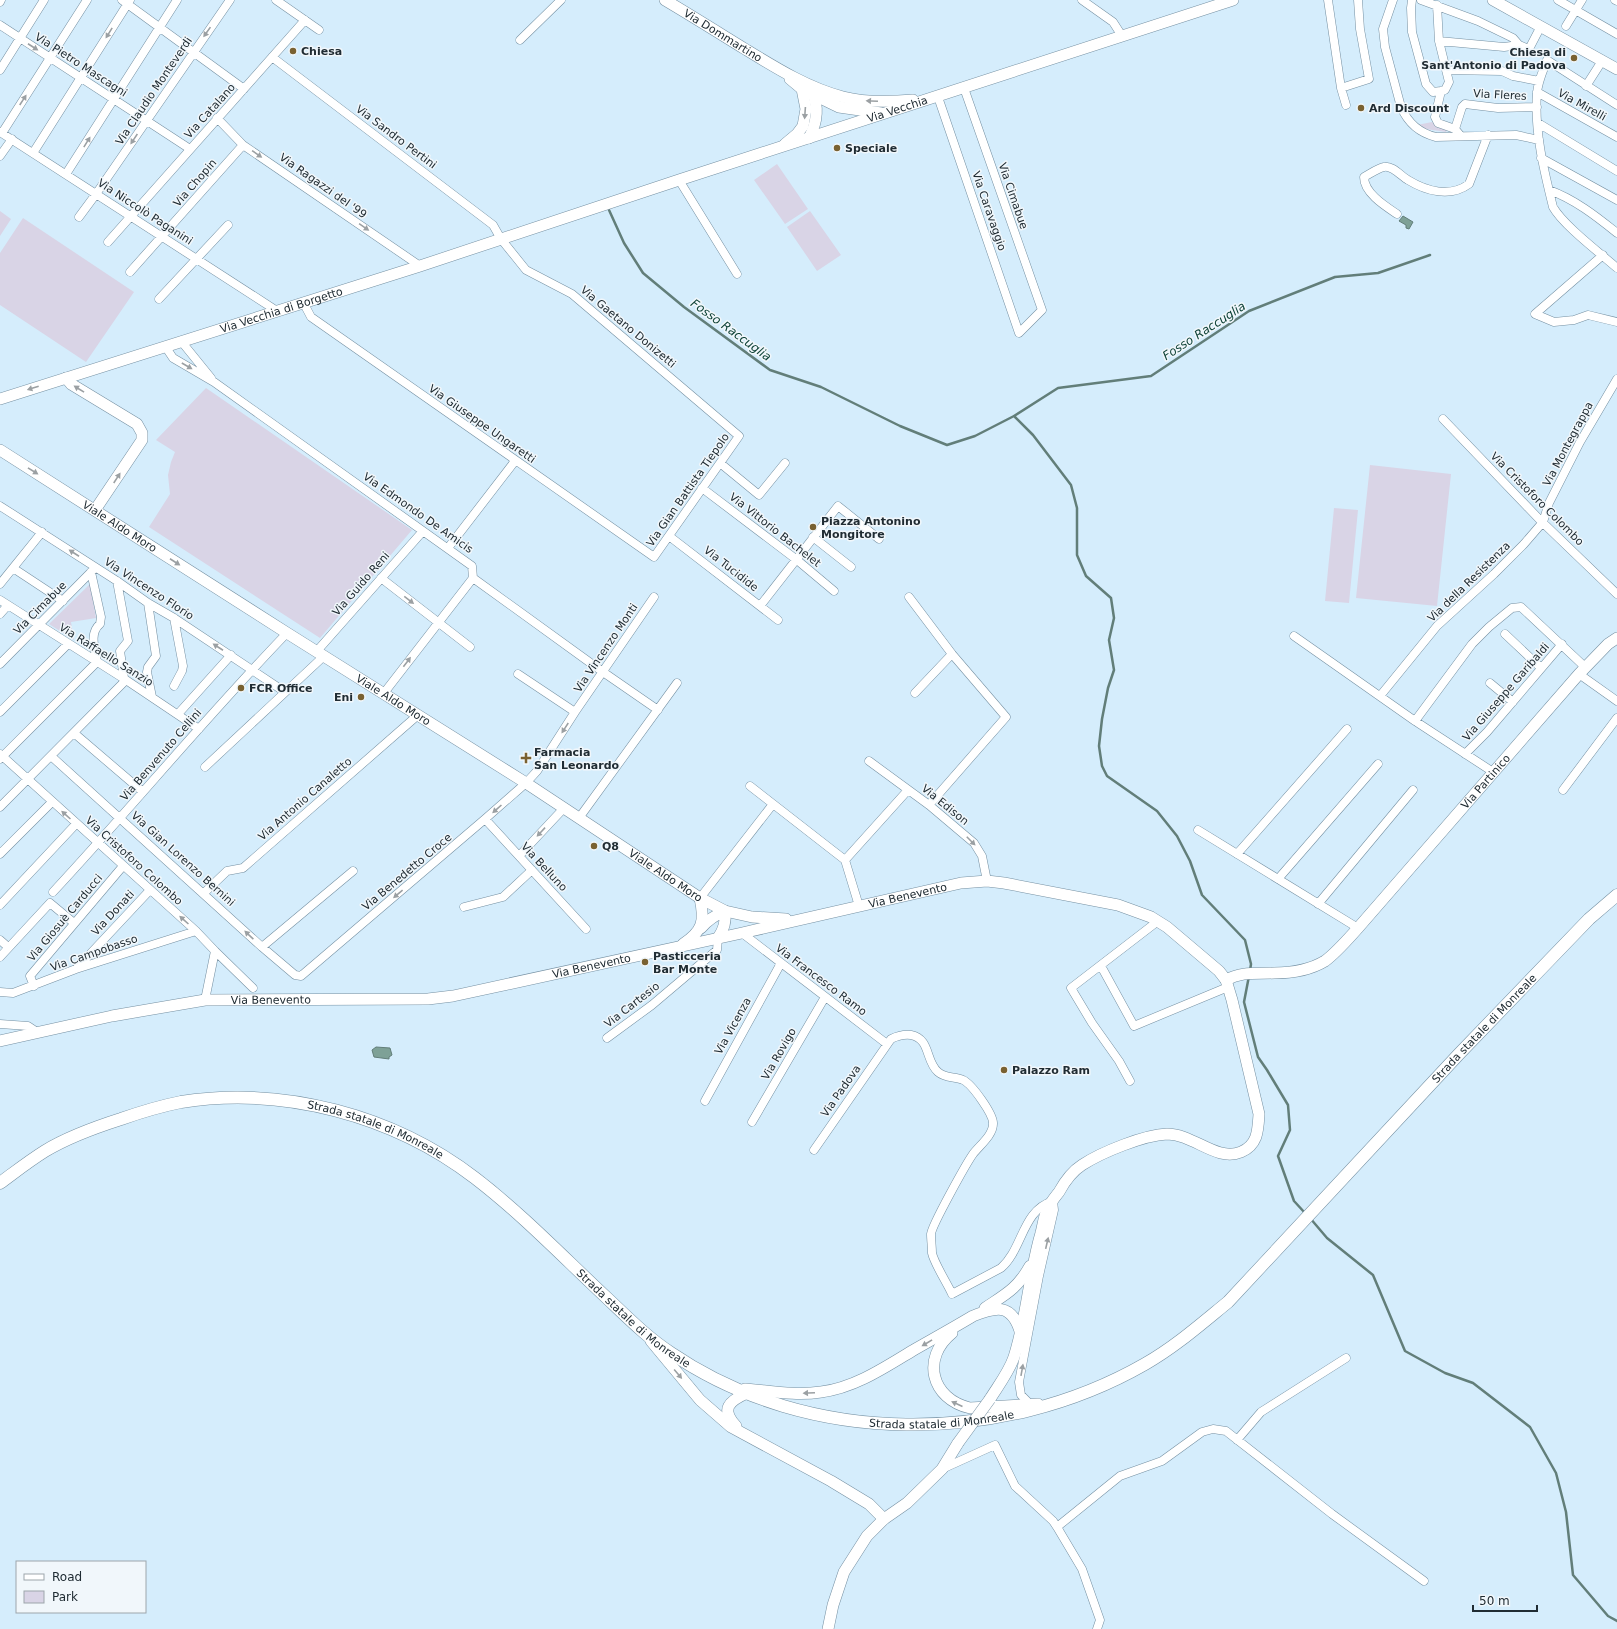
<svg xmlns="http://www.w3.org/2000/svg" width="1617" height="1629" font-family="'DejaVu Sans',sans-serif">
<rect width="100%" height="100%" fill="#d5edfc"/>
<!-- green -->
<path fill="#d9d4e6" d="M1432 122 1435 125 1447 130 1446 132 1426 129 1417 125Z
M777 164 808 209 785 224 754 180Z
M0 211 11 219 0 236Z
M810 211 841 255 817 271 787 227Z
M23 218 134 292 86 362 0 305V253Z
M206 388 412 530 320 638 149 527 170 494 168 475 171 462 175 452 156 440Z
M1370 465 1451 474 1437 606 1356 598Z
M1334 508 1358 510 1349 603 1325 601Z
M90 584 96 618 71 622 74 640 49 624Z"/>
<!-- water -->
<path fill="#7ea197" stroke="#627e79" d="M1403 216 1413 222 1409 229 1406 228V225L1399 221Z
M376 1047 390 1048 392 1055 389 1057V1059L374 1057 372 1050Z"/>
<g fill="none" stroke-linecap="round" stroke-linejoin="round">
<!-- stream -->
<path stroke="#627e79" stroke-width="2.5" d="M609 210 624 243 643 273 684 307 770 370 821 387 900 426 947 445 975 436 1014 416 1058 388 1151 376 1249 311 1335 277 1378 273 1430 255
M1014 416 1033 435 1071 485 1077 508V555L1086 576 1111 598 1114 618 1109 640 1114 670 1108 688 1102 719 1099 746 1102 766 1107 776 1157 811 1177 836 1190 861 1202 895 1245 940 1251 964 1250 971
M1249 976 1244 1002 1258 1057 1267 1070 1288 1105 1290 1130 1278 1156 1294 1201 1305 1213
M1310 1218 1327 1238 1373 1275 1405 1351 1445 1373 1473 1383 1530 1427 1556 1473 1566 1512 1573 1575 1608 1616 1617 1621"/>
<defs>
<path id="street" d="M122 0 244 89
M276 0 319 30
M1082 0 1113 22 1122 36
M1328 0 1341 88 1346 105
M1393 0 1383 29 1385 47 1401 107C1408 123 1419 133 1436 137L1516 135 1539 140
M1412 0 1411 8 1412 32 1426 84 1433 92 1441 91
M1421 0 1478 21 1513 38 1519 45 1529 49 1541 26
M1558 0 1617 34
M1615 0 1617 1
M0 2 1 0
M1437 5 1439 41 1449 82 1445 90 1441 91 1435 117 1438 123 1455 129 1460 135
M0 25 190 149
M1566 26 1582 0
M520 40 561 0
M1439 41 1504 47 1519 45
M272 57 493 225 501 239 526 270 572 294 739 436 654 557 311 317 303 302
M0 70 44 0
M1446 70 1502 71 1513 76 1539 81
M1586 86 1602 61
M1341 88 1369 79 1360 29 1358 0
M1537 92 1617 137
M938 97 1019 333 1042 310 964 88
M1617 105 1547 60C1543 71 1538 81 1537 93 1534 130 1544 171 1553 207 1563 225 1600 253 1617 268
M217 118 243 145 420 266
M1538 123 1617 171
M1455 129 1462 107 1465 104 1498 108 1537 107
M0 132 277 311
M2 133 87 0
M33 153 130 0
M0 156 12 139
M1541 158 1617 200
M66 174 177 0
M679 180 737 274
M1549 190C1574 199 1596 216 1617 233
M1397 214C1385 206 1364 193 1364 177 1370 174 1378 168 1384 167 1392 165 1401 176 1408 180 1426 191 1450 198 1469 184L1488 135
M79 217 96 194 230 0
M108 242 305 20
M1603 255 1535 314 1554 322 1574 320 1588 315 1617 322
M130 272 243 145
M159 299 228 225
M181 341 211 378
M165 346 173 358 214 382 472 566 473 578 603 672 658 710
M1443 419 1540 520 1617 594
M720 463 759 495 785 463
M702 488 797 560 834 591
M0 506 117 581 148 603 174 618 285 692
M669 536 778 620
M813 537 851 567
M448 548 515 461
M13 568 63 601
M381 578 470 647
M117 581 128 641 120 651 124 678
M0 584 42 532
M909 597 952 654 1006 717 929 805
M0 600 126 680 199 729
M148 603 156 656 148 667 147 672 152 697
M760 606 838 506 879 539
M0 614 8 605
M174 618 183 666 182 671 174 686
M1505 634 1541 668
M1294 636 1415 721 1493 772
M317 651 423 531
M0 664 94 569
M518 674 575 712
M1579 674 1617 701
M1490 683 1513 702
M384 693 473 578
M915 693 952 654
M1380 696 1437 626 1494 574 1524 544 1543 522 1549 503 1580 442 1617 379
M0 712 68 644
M178 714 231 655
M1415 721 1472 644 1489 627 1512 608 1521 607 1585 667
M74 733 143 792
M0 754 196 931 215 951 205 1000
M1465 754 1487 732 1562 644
M51 756 262 947 295 975 301 976 485 819 526 783 537 771 575 712 654 597
M0 759 97 662C95 649 89 633 100 624L101 617 91 572
M869 761 929 805 974 843 982 856 987 881
M205 767 324 656
M750 786 845 860 859 906
M1563 790 1617 718
M0 807 126 680
M579 818 677 683
M485 819 586 929
M1198 830 1358 928
M0 854 52 802
M1237 854 1347 729
M519 856 564 808
M845 860 908 790
M1278 879 1378 764
M53 892C132 807 206 717 287 633
M204 893 227 871 243 868 418 715
M700 898 773 804
M1318 904 1413 790
M0 905 76 824
M464 907 503 897 532 870
M742 933 887 1044
M0 940 8 947
M262 947 353 871
M215 951 253 988
M0 957 50 903 74 923
M1101 966 1134 1026 1228 987
M77 968 150 890
M34 986 30 976 123 866
M0 992 13 993 76 969 196 931
M0 1024 28 1026 37 1032
M607 1038 652 1005 717 950 718 938
M1130 1081 1119 1061 1092 1023 1071 988 1158 921
M705 1101 781 963
M752 1122 825 997
M814 1150 891 1039C897 1036 903 1034 911 1035 931 1039 925 1061 938 1072 946 1079 955 1076 963 1080 972 1084 994 1115 993 1124 993 1135 980 1145 973 1154 966 1164 932 1225 931 1234 931 1240 932 1247 932 1253 934 1263 947 1283 952 1294L1001 1268C1023 1249 1022 1210 1053 1201L1054 1210 1039 1276 1019 1382 1021 1395 1031 1405
M1237 1440 1261 1412 1346 1358
M942 1469 995 1445 1015 1486 1053 1521 1057 1527 1082 1569 1100 1620 1097 1629
M1057 1527 1120 1476 1162 1461 1202 1432 1213 1429 1226 1431 1332 1514 1424 1581"/>
<g id="secondary">
<path id="s1" d="M665 0C692 16 719 33 745 49 776 68 808 88 843 97 866 103 890 102 913 100"/>
<path d="M1493 0 1617 69"/>
<path d="M802 89 839 107 881 113"/>
<path d="M809 138C817 123 819 107 812 91"/>
<path d="M785 144 797 134 803 126 806 109 802 89 790 79"/>
<path d="M66 378 71 384 137 424 142 433V440L95 510"/>
<path id="s2" d="M0 399 420 266 679 180 1233 0"/>
<path id="s3" d="M0 450 287 633 526 783 700 898 725 911 752 917 786 919"/>
<path d="M701 928C708 920 715 915 725 911 726 922 724 929 718 938"/>
<path d="M683 944C703 931 705 921 700 898"/>
<path id="s4" d="M1226 980C1242 971 1257 974 1274 973 1291 973 1310 970 1325 961 1337 952 1348 939 1358 928L1579 674 1608 644 1617 638"/>
<path id="s5" d="M0 1041 112 1016 205 1000 428 999 453 996 742 933 961 883 987 881 1004 883 1118 905 1151 917 1167 927 1219 971 1226 980 1232 1000 1259 1114C1258 1130 1258 1145 1241 1152 1216 1162 1194 1134 1167 1134 1144 1135 1102 1152 1082 1165 1071 1172 1065 1181 1059 1192 1055 1197 1050 1203 1047 1210 1044 1217 1043 1225 1041 1233 1029 1273 1027 1317 1014 1357 1009 1372 998 1386 990 1399"/>
<path d="M985 1308C1006 1294 1017 1289 1030 1266"/>
<path d="M952 1333C921 1358 931 1399 970 1408L1038 1404"/>
<path d="M651 1341 700 1400 731 1427 831 1481 869 1504 884 1519"/>
<path d="M745 1389C770 1391 796 1396 821 1392 854 1388 884 1368 912 1351 933 1339 953 1328 973 1316 996 1307 1011 1303 1020 1331"/>
<path d="M736 1426C720 1409 729 1401 747 1393"/>
<path d="M828 1629 833 1605 844 1572 867 1536 884 1519 907 1503 942 1469 958 1443"/>
</g>
<g id="primary">
<path id="s6" d="M0 1183C15 1172 29 1161 45 1151 68 1137 96 1127 121 1119 141 1112 161 1106 181 1102 283 1086 393 1115 475 1178 522 1214 564 1258 608 1299 628 1318 648 1338 671 1353 809 1447 1002 1446 1145 1364 1175 1347 1201 1324 1228 1302L1458 1055 1589 919 1617 895"/>
</g>
</defs>
<!-- street casing -->
<use href="#street" stroke="#7590a2" stroke-width="9"/>
<!-- secondary casing -->
<use href="#secondary" stroke="#7590a2" stroke-width="12"/>
<!-- primary casing -->
<use href="#primary" stroke="#7590a2" stroke-width="13"/>
<!-- street -->
<use href="#street" stroke="#fff" stroke-width="8"/>
<!-- secondary -->
<use href="#secondary" stroke="#fff" stroke-width="11"/>
<!-- primary -->
<use href="#primary" stroke="#fff" stroke-width="12"/>
<defs>
<path id="secondary-bridge" d="M958 1443 990 1399"/>
</defs>
<!-- secondary-bridge casing -->
<use href="#secondary-bridge" stroke="#7590a2" stroke-width="12" stroke-linecap="butt"/>
<!-- secondary-bridge -->
<use href="#secondary-bridge" stroke="#fff" stroke-width="11"/>
</g>
<!-- one-way arrows -->
<defs><path id="oneway-solid" d="M-6-.8H1V-3.2L6.5 0L1 3.2V.8H-6Z"/></defs>
<g fill="#9ba0a3">
<use href="#oneway-solid" transform="translate(207 32) rotate(125)"/>
<use href="#oneway-solid" transform="translate(109 33) rotate(122)"/>
<use href="#oneway-solid" transform="translate(33 47) rotate(33)"/>
<use href="#oneway-solid" transform="translate(23 100) rotate(-57)"/>
<use href="#oneway-solid" transform="translate(872 101) rotate(-177)"/>
<use href="#oneway-solid" transform="translate(805 113) rotate(94)"/>
<use href="#oneway-solid" transform="translate(134 139) rotate(124)"/>
<use href="#oneway-solid" transform="translate(87 142) rotate(-58)"/>
<use href="#oneway-solid" transform="translate(257 154) rotate(35)"/>
<use href="#oneway-solid" transform="translate(364 227) rotate(35)"/>
<use href="#oneway-solid" transform="translate(187 366) rotate(30)"/>
<use href="#oneway-solid" transform="translate(33 388) rotate(162)"/>
<use href="#oneway-solid" transform="translate(79 389) rotate(-148)"/>
<use href="#oneway-solid" transform="translate(33 471) rotate(32)"/>
<use href="#oneway-solid" transform="translate(117 478) rotate(-57)"/>
<use href="#oneway-solid" transform="translate(74 553) rotate(-147)"/>
<use href="#oneway-solid" transform="translate(175 562) rotate(33)"/>
<use href="#oneway-solid" transform="translate(409 600) rotate(38)"/>
<use href="#oneway-solid" transform="translate(218 647) rotate(-147)"/>
<use href="#oneway-solid" transform="translate(407 662) rotate(-53)"/>
<use href="#oneway-solid" transform="translate(565 728) rotate(123)"/>
<use href="#oneway-solid" transform="translate(497 809) rotate(138)"/>
<use href="#oneway-solid" transform="translate(66 815) rotate(-138)"/>
<use href="#oneway-solid" transform="translate(541 832) rotate(133)"/>
<use href="#oneway-solid" transform="translate(971 841) rotate(45)"/>
<use href="#oneway-solid" transform="translate(398 894) rotate(140)"/>
<use href="#oneway-solid" transform="translate(184 920) rotate(-138)"/>
<use href="#oneway-solid" transform="translate(249 935) rotate(-137)"/>
<use href="#oneway-solid" transform="translate(1047 1243) rotate(-77)"/>
<use href="#oneway-solid" transform="translate(927 1343) rotate(149)"/>
<use href="#oneway-solid" transform="translate(1022 1370) rotate(-80)"/>
<use href="#oneway-solid" transform="translate(678 1374) rotate(50)"/>
<use href="#oneway-solid" transform="translate(809 1393) rotate(178)"/>
<use href="#oneway-solid" transform="translate(957 1404) rotate(-156)"/>
</g>
<!-- markers -->
<g fill="#796131" stroke="#f1f7fb" stroke-width="1.5">
<circle cx="293" cy="51" r="4"/>
<circle cx="1574" cy="58" r="4"/>
<circle cx="1361" cy="108" r="4"/>
<circle cx="837" cy="148" r="4"/>
<circle cx="813" cy="527" r="4"/>
<circle cx="241" cy="688" r="4"/>
<circle cx="361" cy="697" r="4"/>
<path d="M524 752h4v4h4v4h-4v4h-4v-4h-4v-4h4z"/>
<circle cx="594" cy="846" r="4"/>
<circle cx="645" cy="962" r="4"/>
<circle cx="1004" cy="1070" r="4"/>
</g>
<g text-anchor="middle" dominant-baseline="central" stroke-width="3" stroke-linejoin="round" paint-order="stroke">
<!-- street labels -->
<g font-size="11" fill="#202c33" stroke="#f1f7fb">
<text stroke="none"><textPath href="#s1" startOffset="68">Via Dommartino</textPath></text>
<text transform="translate(81 65) rotate(33)">Via Pietro Mascagni</text>
<text transform="translate(154 91) rotate(-56)">Via Claudio Monteverdi</text>
<text transform="translate(1500 95) rotate(3)">Via Fleres</text>
<text transform="translate(1582 105) rotate(29)">Via Mirelli</text>
<text stroke="none"><textPath href="#s2" startOffset="943">Via Vecchia</textPath></text>
<text transform="translate(210 111) rotate(-48)">Via Catalano</text>
<text transform="translate(396 137) rotate(37)">Via Sandro Pertini</text>
<text transform="translate(195 183) rotate(-49)">Via Chopin</text>
<text transform="translate(323 186) rotate(35)">Via Ragazzi del '99</text>
<text transform="translate(1013 196) rotate(71)">Via Cimabue</text>
<text transform="translate(989 211) rotate(71)">Via Caravaggio</text>
<text transform="translate(145 212) rotate(33)">Via Niccolò Paganini</text>
<text stroke="none"><textPath href="#s2" startOffset="295">Via Vecchia di Borgetto</textPath></text>
<text transform="translate(628 327) rotate(40)">Via Gaetano Donizetti</text>
<text transform="translate(482 424) rotate(35)">Via Giuseppe Ungaretti</text>
<text transform="translate(1568 444) rotate(-62)">Via Montegrappa</text>
<text transform="translate(688 490) rotate(-55)">Via Gian Battista Tiepolo</text>
<text transform="translate(1537 499) rotate(45)">Via Cristoforo Colombo</text>
<text transform="translate(418 513) rotate(35)">Via Edmondo De Amicis</text>
<text stroke="none"><textPath href="#s3" startOffset="142">Viale Aldo Moro</textPath></text>
<text transform="translate(775 530) rotate(38)">Via Vittorio Bachelet</text>
<text transform="translate(731 569) rotate(38)">Via Tucidide</text>
<text transform="translate(1469 582) rotate(-44)">Via della Resistenza</text>
<text transform="translate(361 584) rotate(-49)">Via Guido Reni</text>
<text transform="translate(149 589) rotate(33)">Via Vincenzo Florio</text>
<text transform="translate(40 608) rotate(-45)">Via Cimabue</text>
<text transform="translate(606 648) rotate(-56)">Via Vincenzo Monti</text>
<text transform="translate(106 655) rotate(32)">Via Raffaello Sanzio</text>
<text transform="translate(1506 692) rotate(-49)">Via Giuseppe Garibaldi</text>
<text stroke="none"><textPath href="#s3" startOffset="466">Viale Aldo Moro</textPath></text>
<text transform="translate(161 755) rotate(-49)">Via Benvenuto Cellini</text>
<text stroke="none"><textPath href="#s4" startOffset="343">Via Partinico</textPath></text>
<text transform="translate(305 799) rotate(-41)">Via Antonio Canaletto</text>
<text transform="translate(945 805) rotate(39)">Via Edison</text>
<text transform="translate(183 859) rotate(42)">Via Gian Lorenzo Bernini</text>
<text transform="translate(134 861) rotate(42)">Via Cristoforo Colombo</text>
<text transform="translate(544 867) rotate(47)">Via Belluno</text>
<text transform="translate(407 872) rotate(-40)">Via Benedetto Croce</text>
<text stroke="none"><textPath href="#s3" startOffset="790">Viale Aldo Moro</textPath></text>
<text stroke="none"><textPath href="#s5" startOffset="923">Via Benevento</textPath></text>
<text transform="translate(113 913) rotate(-47)">Via Donati</text>
<text transform="translate(65 918) rotate(-50)">Via Giosuè Carducci</text>
<text transform="translate(94 953) rotate(-19)">Via Campobasso</text>
<text stroke="none"><textPath href="#s5" startOffset="599">Via Benevento</textPath></text>
<text transform="translate(821 980) rotate(37)">Via Francesco Ramo</text>
<text stroke="none"><textPath href="#s5" startOffset="275">Via Benevento</textPath></text>
<text transform="translate(632 1005) rotate(-38)">Via Cartesio</text>
<text transform="translate(733 1026) rotate(-61)">Via Vicenza</text>
<text stroke="none"><textPath href="#s6" startOffset="1752">Strada statale di Monreale</textPath></text>
<text transform="translate(779 1054) rotate(-60)">Via Rovigo</text>
<text transform="translate(841 1091) rotate(-55)">Via Padova</text>
<text stroke="none"><textPath href="#s6" startOffset="400">Strada statale di Monreale</textPath></text>
<text stroke="none"><textPath href="#s6" startOffset="724">Strada statale di Monreale</textPath></text>
<text stroke="none"><textPath href="#s6" startOffset="1060">Strada statale di Monreale</textPath></text>
</g>
<!-- poi labels -->
<g font-size="11" font-weight="bold" fill="#202c33" stroke="#f1f7fb" text-anchor="start">
<text x="301" y="51">Chiesa</text>
<text x="1566" y="52" text-anchor="end">Chiesa di<tspan x="1566" dy="13">Sant'Antonio di Padova</tspan></text>
<text x="1369" y="108">Ard Discount</text>
<text x="845" y="148">Speciale</text>
<text x="821" y="521">Piazza Antonino<tspan x="821" dy="13">Mongitore</tspan></text>
<text x="249" y="688">FCR Office</text>
<text x="353" y="697" text-anchor="end">Eni</text>
<text x="534" y="752">Farmacia<tspan x="534" dy="13">San Leonardo</tspan></text>
<text x="602" y="846">Q8</text>
<text x="653" y="956">Pasticceria<tspan x="653" dy="13">Bar Monte</tspan></text>
<text x="1012" y="1070">Palazzo Ram</text>
</g>
<!-- water labels -->
<g font-size="12" font-style="italic" fill="#0f4338" stroke="#f1f7fb">
<text transform="translate(731 330) rotate(36)">Fosso Raccuglia</text>
<text transform="translate(1204 331) rotate(-33)">Fosso Raccuglia</text>
</g>
</g>
<!-- legend -->
<rect x="16" y="1561" width="130" height="52" fill="#f1f7fb" stroke="#9da6ab"/>
<rect x="24" y="1574" width="20" height="6" fill="#ffffff" stroke="#9da6ab"/>
<text x="52" y="1581" font-size="12" fill="#202c33">Road</text>
<rect x="24" y="1591" width="20" height="12" fill="#d9d4e6" stroke="#9da6ab"/>
<text x="52" y="1601" font-size="12" fill="#202c33">Park</text>
<!-- scale -->
<path d="M1473 1605v6h64v-6" fill="none" stroke="#202c33" stroke-width="2"/>
<text x="1479" y="1605" font-size="12" fill="#202c33" stroke="#f1f7fb" stroke-width="3" paint-order="stroke">50 m</text>
</svg>
